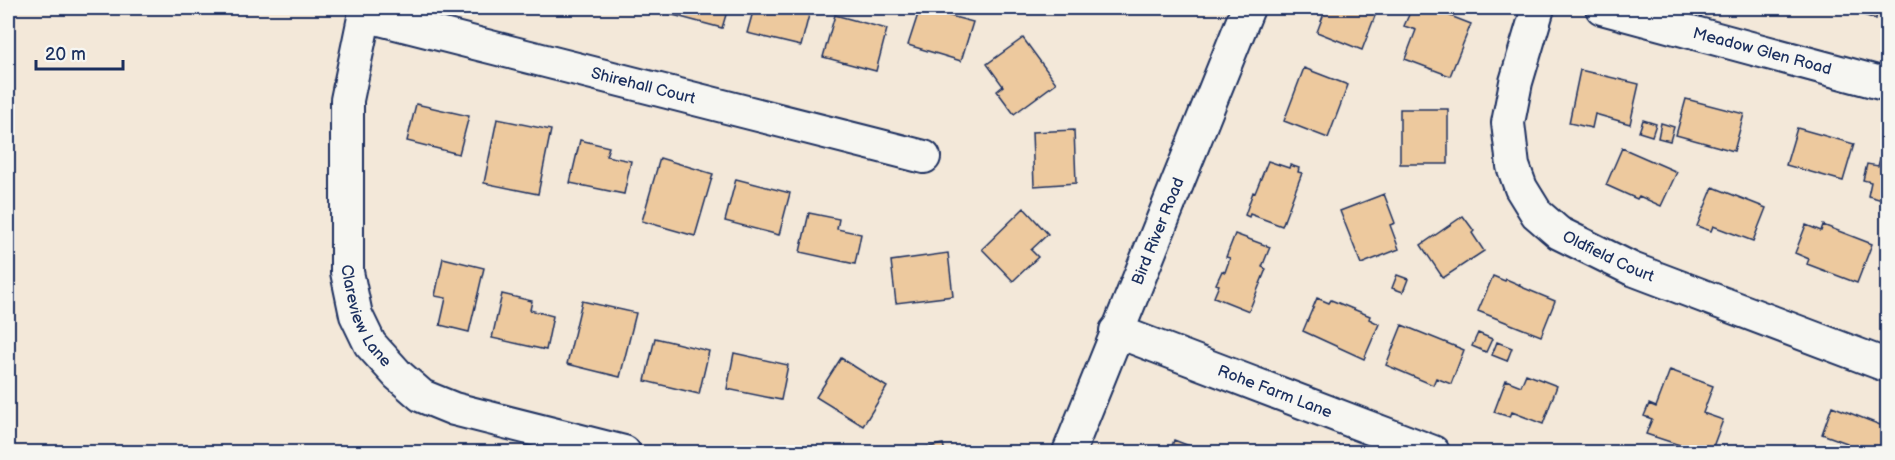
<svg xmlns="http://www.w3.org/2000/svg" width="1895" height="460" font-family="'Balsamiq Sans',sans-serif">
<rect width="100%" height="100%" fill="#f3e8d9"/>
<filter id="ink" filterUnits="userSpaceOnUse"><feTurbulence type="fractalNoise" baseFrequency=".0167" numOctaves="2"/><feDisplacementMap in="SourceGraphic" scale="12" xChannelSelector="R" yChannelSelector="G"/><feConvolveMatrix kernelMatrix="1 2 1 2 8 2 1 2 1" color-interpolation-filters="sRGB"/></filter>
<g filter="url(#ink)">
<!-- building -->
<path fill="#edc99e" stroke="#1b2f5e" stroke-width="1.5" d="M671 8H728L722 28 669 14Z
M754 8H795L810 11 801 46 747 33Z
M920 8 973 22 961 61 908 45Z
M1326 8H1378L1362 50 1317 32Z
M1412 8H1430L1471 24 1450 76 1405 59 1416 30 1404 26Z
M1862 8H1888V22L1885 21 1887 15 1877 12 1876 19 1860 14Z
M835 15 887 29 876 71 823 57Z
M1023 38 1056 83 1014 114 997 91 1003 86 987 64Z
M1304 68 1348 85 1328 138 1284 121Z
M1580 70 1639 84 1630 124 1595 114 1592 128 1569 123Z
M1686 99 1744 114 1734 151 1676 135Z
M416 104 469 116 459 154 407 141Z
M1400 109H1448V164H1400Z
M497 119 551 130 538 194 484 183Z
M1643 120 1656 124 1652 136 1639 132Z
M1661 123 1674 127 1670 141 1658 138Z
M1797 128 1854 144 1843 181 1786 165Z
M1074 130 1076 183 1034 186 1032 132Z
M580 140 609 147 606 156 631 161 624 194 570 183Z
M1884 146 1888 147 1886 201 1868 196 1871 182 1863 180 1867 164 1878 166Z
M1622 148 1677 172 1661 206 1639 196 1637 199 1606 185Z
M660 158 713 174 695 236 642 221Z
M1268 161 1289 168 1290 165 1299 168 1298 172 1302 173 1282 226 1250 214 1249 217 1245 215 1253 192 1255 193Z
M736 179 790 193 779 235 725 221Z
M1713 187 1766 208 1753 241 1713 226 1711 231 1697 226Z
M1384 194 1395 223 1390 225 1399 249 1361 264 1340 211Z
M1024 208 1048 234 1031 250 1038 257 1013 281 982 249Z
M809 213 839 219 837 229 861 234 855 264 800 252Z
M1463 216 1474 231 1472 233 1484 251 1443 278 1421 245Z
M1806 225 1821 231 1823 225 1872 244 1857 283 1807 264 1809 259 1795 253Z
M1235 234 1270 247 1262 267 1266 269 1249 311 1214 297 1219 285 1216 284 1222 271 1225 272 1230 258 1226 257Z
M948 253 953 296 896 303 891 261Z
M443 258 484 268 469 332 440 325 446 298 435 296Z
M1397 275 1408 279 1403 292 1392 288Z
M1493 276 1505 281 1506 279 1520 285 1519 286 1555 301 1541 336 1478 311Z
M1888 280V300L1881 297Z
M502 294 532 301 530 310 553 316 546 350 492 338Z
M1317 298 1329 303 1331 300 1370 316 1369 319 1379 324 1364 359 1303 331Z
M582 301 636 313 620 377 567 364Z
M1402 325 1464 350 1451 384 1436 378 1433 385 1386 365Z
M1478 333 1492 339 1486 352 1472 346Z
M655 338 709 351 699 394 645 381Z
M1497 342 1512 348 1507 361 1492 355Z
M734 353 788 365 781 400 727 389Z
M841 358 887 387 863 426 816 397Z
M1670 370 1713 386 1703 413 1723 420 1711 452H1701L1646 434 1652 419 1644 416 1649 404 1656 407Z
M1526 374 1557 386 1543 424 1512 412 1510 417 1494 412 1506 380 1521 386Z
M1832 406 1888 428V452H1843L1847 443 1822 434Z
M1174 440 1205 452H1170Z
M943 444 945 452H905Z"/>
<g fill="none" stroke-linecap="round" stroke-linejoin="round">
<defs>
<g id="minor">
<path id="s1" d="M366 8 347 100V272L356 315 370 344 398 375 422 396 454 409 624 452"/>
<path id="s2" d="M1538 8 1516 82 1508 123 1513 166 1521 188 1537 214 1559 233 1632 269 1888 366"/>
<path id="s3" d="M1602 8 1888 85"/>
<path id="s4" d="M364 15 924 157"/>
<path id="s5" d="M1116 331 1433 452"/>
<path id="s6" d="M1069 452 1248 8"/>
</g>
</defs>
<!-- minor casing -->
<use href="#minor" stroke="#1b2f5e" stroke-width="36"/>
<!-- minor -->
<use href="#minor" stroke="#f6f6f2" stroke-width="32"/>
</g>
</g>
<g text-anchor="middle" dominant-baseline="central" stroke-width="5" stroke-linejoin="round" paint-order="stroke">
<!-- street labels -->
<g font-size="16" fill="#1b2f5e" stroke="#f6f6f2">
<text stroke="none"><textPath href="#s3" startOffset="166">Meadow Glen Road</textPath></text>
<text stroke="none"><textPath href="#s4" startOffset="288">Shirehall Court</textPath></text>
<text stroke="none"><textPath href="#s6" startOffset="238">Bird River Road</textPath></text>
<text stroke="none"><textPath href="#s2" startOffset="300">Oldfield Court</textPath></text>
<text stroke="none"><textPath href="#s1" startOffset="314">Clareview Lane</textPath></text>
<text stroke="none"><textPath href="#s5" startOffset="170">Rohe Farm Lane</textPath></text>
</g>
</g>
<!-- margin -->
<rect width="1895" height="460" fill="none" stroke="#f6f6f2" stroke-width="30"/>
<rect x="15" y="15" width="1865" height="430" fill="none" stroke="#1b2f5e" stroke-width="2" filter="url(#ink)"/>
<!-- scale -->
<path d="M36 60v9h87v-9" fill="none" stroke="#1b2f5e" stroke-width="3"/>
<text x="45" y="60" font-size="18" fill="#1b2f5e" stroke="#f6f6f2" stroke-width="4.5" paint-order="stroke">20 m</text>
</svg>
